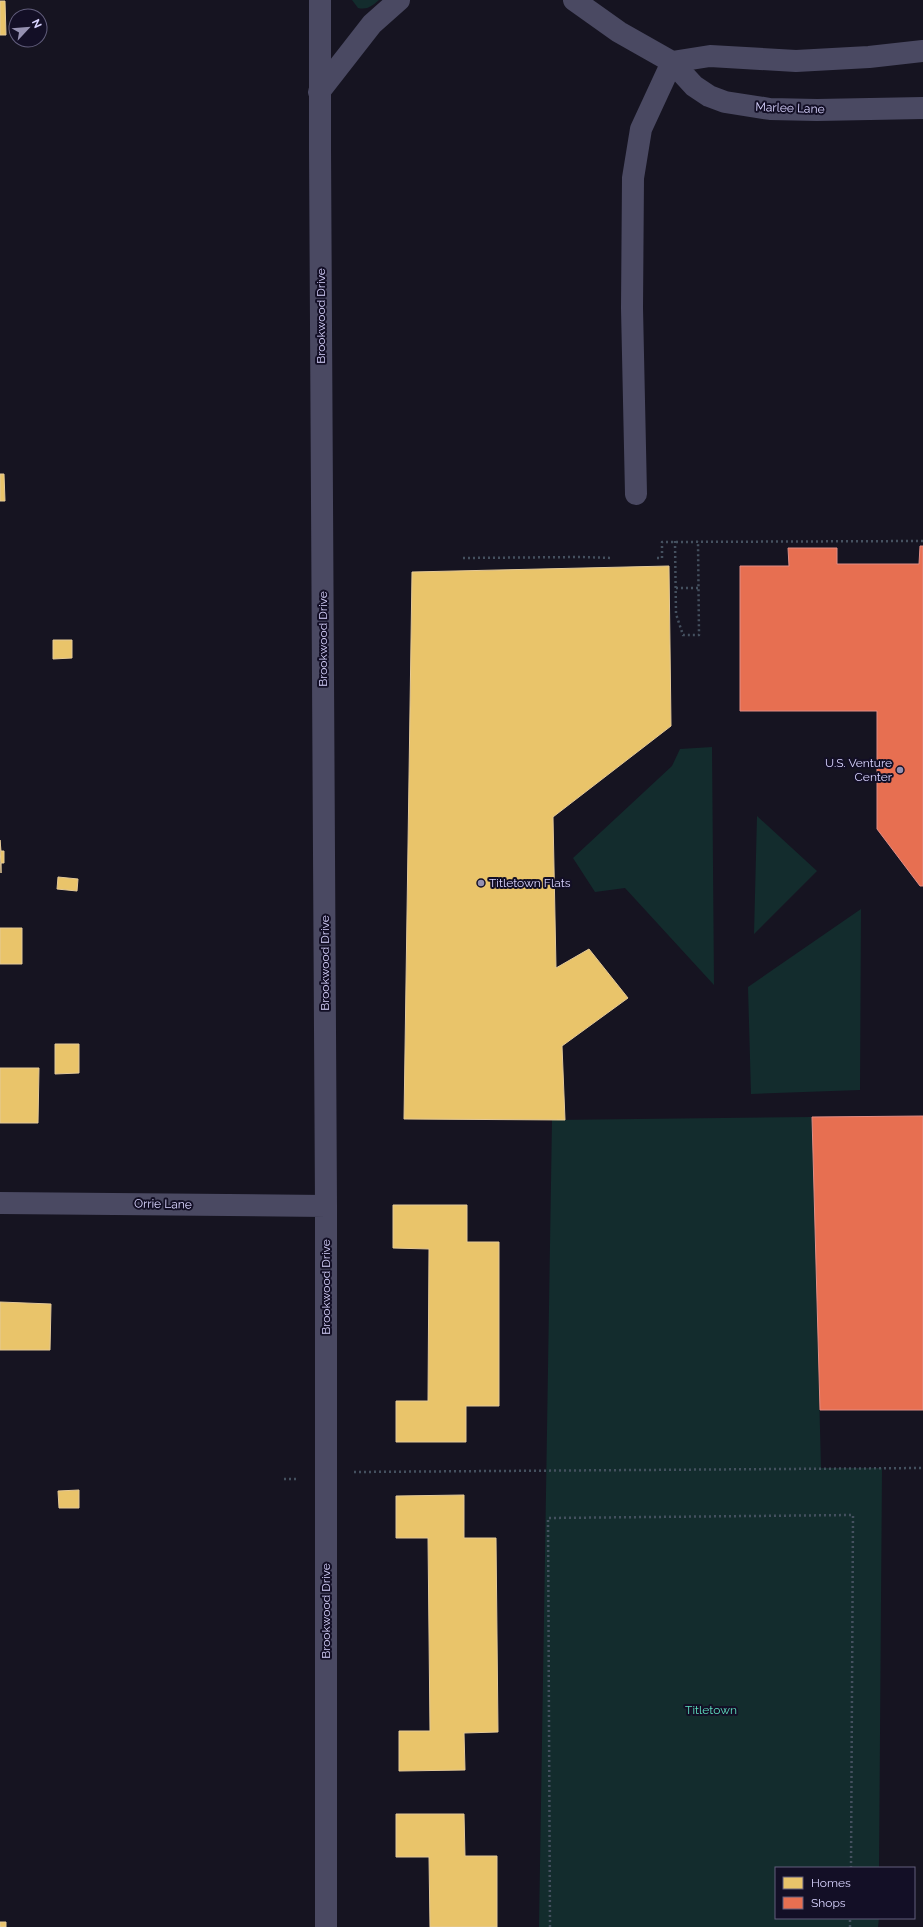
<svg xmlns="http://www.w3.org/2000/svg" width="923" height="1927" font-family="Raleway,sans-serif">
<rect width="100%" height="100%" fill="#161421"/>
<!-- green -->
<path fill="#132c2d" d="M352 0H379C372 6 368 10 358 8Z
M712 747 714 985 625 888 595 892 573 858 672 766 680 749Z
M757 816 817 871 754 934Z
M861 909 860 1090 751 1094 748 987Z
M812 1117 821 1468H882L879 1868H776V1918H879L878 1927H539L552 1120Z"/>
<!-- homes -->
<path fill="#e9c46a" stroke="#e4c997" d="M0 1H5L6 35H0Z
M0 474H4L5 501H0Z
M669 566 671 726 553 817 556 968 589 949 628 998 562 1046 565 1120 404 1119 412 572Z
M53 640H72V658L53 659Z
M0 840 1 851H4V863H1V873Z
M58 877 78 879 77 891 57 889Z
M0 928H22V964H0Z
M55 1044H79V1073L55 1074Z
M0 1068H39L38 1123H0Z
M393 1205H467V1242H499V1406H466V1442H396V1401H428L429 1249 393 1248Z
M0 1302 51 1304 50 1350H0Z
M79 1490V1508H59L58 1491Z
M464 1495V1538H496L498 1732 464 1733 465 1770 399 1771V1731H430L428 1538H396V1496Z
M396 1814H464L465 1856H497V1927H430L429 1857H396Z
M0 1922H6V1927H0Z"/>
<!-- shops -->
<path fill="#e76f51" stroke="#e38d85" d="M920 546H923V886H920L877 829V711H740V566H789L788 548H837V564H919Z
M923 1116V1410H820L812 1117Z"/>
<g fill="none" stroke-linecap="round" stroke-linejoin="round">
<!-- path -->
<path stroke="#44505f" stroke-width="2.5" stroke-dasharray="2 3" stroke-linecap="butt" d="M675 541 676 614 683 635H699L698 541
M463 558 581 557 613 558
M657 558H662V542L923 541
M676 588H699
M354 1472 923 1468
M284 1479H296
M550 1927 548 1518 853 1515 851 1868
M850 1927V1918"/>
<!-- minor -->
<path stroke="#4a4962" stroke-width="22" d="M320 0V149L326 1206V1927
M574 0 619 32 672 62 694 86 709 96 725 102 770 109 817 110 923 108
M672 62 710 56 796 61 869 57 923 51
M319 92 372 24 399 0
M636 494 632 308 633 178 641 129 672 62
M0 1203 326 1206"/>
</g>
<!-- markers -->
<g fill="#9591b1" stroke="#130f26" stroke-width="1.5">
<circle cx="900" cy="770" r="4"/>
<circle cx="481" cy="883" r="4"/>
</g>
<g text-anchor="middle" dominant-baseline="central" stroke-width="4" stroke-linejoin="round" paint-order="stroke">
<!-- street labels -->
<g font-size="12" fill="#d9d4ff" stroke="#130f26">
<text transform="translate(790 108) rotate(2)">Marlee Lane</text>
<text transform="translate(321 316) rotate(-90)">Brookwood Drive</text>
<text transform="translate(323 639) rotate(-90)">Brookwood Drive</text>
<text transform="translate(325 963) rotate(-90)">Brookwood Drive</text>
<text transform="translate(163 1204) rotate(1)">Orrie Lane</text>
<text transform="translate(326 1287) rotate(-90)">Brookwood Drive</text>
<text transform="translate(326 1611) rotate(-90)">Brookwood Drive</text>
</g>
<!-- poi labels -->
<g font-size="12" fill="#d9d4ff" stroke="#130f26" text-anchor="end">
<text x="892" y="763">U.S. Venture<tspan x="892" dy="14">Center</tspan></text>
<text x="489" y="883" text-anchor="start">Titletown Flats</text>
</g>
<!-- park labels -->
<g font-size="12" fill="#5fe0c0" stroke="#130f26">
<text x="711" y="1710">Titletown</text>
</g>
</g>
<!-- legend -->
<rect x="775" y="1867" width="140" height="52" fill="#130f26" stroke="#625e7d"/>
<rect x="783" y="1877" width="20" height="12" fill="#e9c46a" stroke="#625e7d"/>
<text x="811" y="1887" font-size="12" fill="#d9d4ff">Homes</text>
<rect x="783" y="1897" width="20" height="12" fill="#e76f51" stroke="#625e7d"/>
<text x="811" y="1907" font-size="12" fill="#d9d4ff">Shops</text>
<!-- north arrow -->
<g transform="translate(28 28) rotate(64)"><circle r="19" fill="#130f26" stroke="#625e7d"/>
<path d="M0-3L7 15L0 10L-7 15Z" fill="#9591b1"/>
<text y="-6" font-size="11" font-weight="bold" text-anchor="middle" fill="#d9d4ff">N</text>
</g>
</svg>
